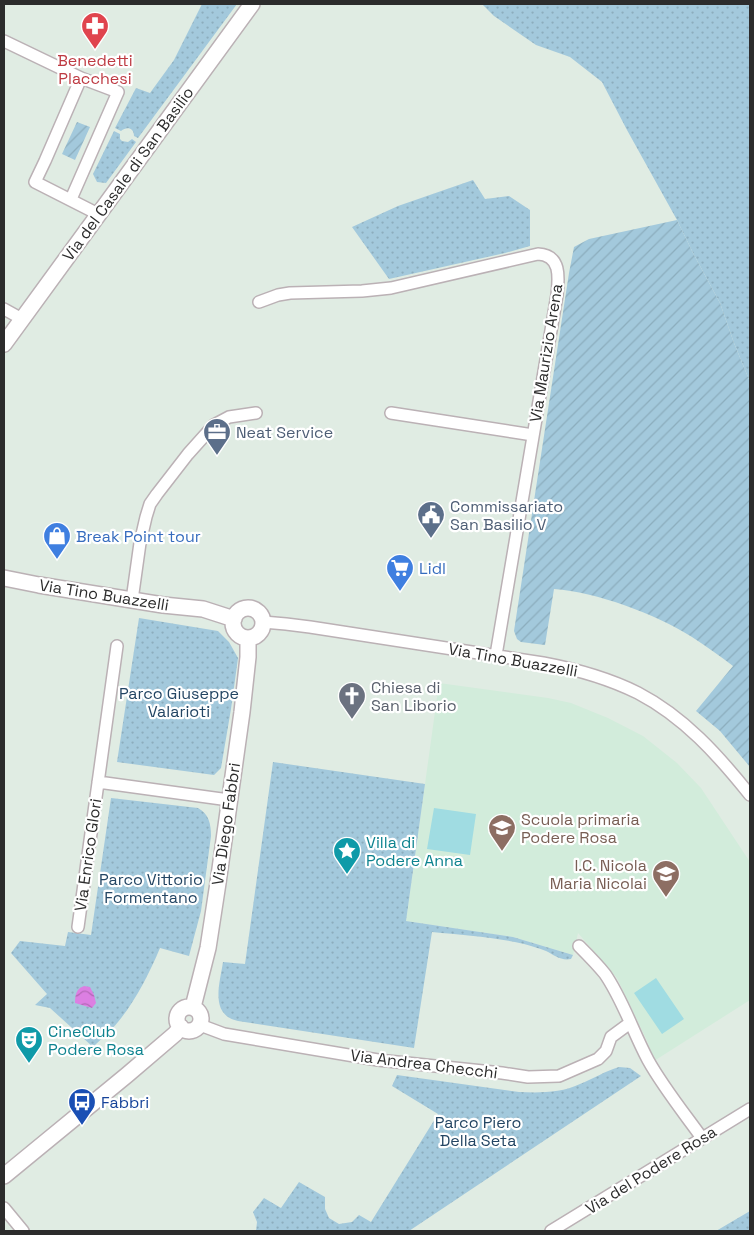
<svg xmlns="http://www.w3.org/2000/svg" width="754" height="1235" font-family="'Space Grotesk',sans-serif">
<defs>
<pattern id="grass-dots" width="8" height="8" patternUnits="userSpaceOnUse" patternTransform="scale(1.25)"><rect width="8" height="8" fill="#a3c9dc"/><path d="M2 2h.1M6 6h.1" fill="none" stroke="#8cadbd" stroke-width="1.8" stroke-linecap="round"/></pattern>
<pattern id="garden-furrows" width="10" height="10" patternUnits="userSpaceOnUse" patternTransform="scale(1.25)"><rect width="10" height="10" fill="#a3c9dc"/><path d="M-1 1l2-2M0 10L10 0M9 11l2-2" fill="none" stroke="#8cadbd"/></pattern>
<pattern id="water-waves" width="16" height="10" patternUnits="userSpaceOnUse" patternTransform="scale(1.25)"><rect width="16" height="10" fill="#dc7fe2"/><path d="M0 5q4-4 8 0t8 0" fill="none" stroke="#b368b7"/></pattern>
</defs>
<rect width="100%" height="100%" fill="#e0ece3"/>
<!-- education -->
<path fill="#d2ecdb" d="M439 683 548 698 571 703 608 718 643 736 677 763 701 788 750 862V1000L654 1061 648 1043 617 978 578 933 573 955 513 937 406 921Z"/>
<!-- grass -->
<path fill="url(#grass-dots)" d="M202 4H237L138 138 134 136C134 128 127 126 121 131L115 128 136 88 150 93 174 60Z
M482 4H750V382L734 343 720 303 693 253 677 220 627 130 602 82 570 57 536 45 494 16Z
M114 131 120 134V139L122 141 128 142 132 139 136 142 106 183 97 182 93 174Z
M473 180 485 199 509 196 530 210V246L505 253 389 279 352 227 398 206Z
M139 618 218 631 229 642 238 658 231 709 221 768 214 775 117 762Z
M273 762 425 784 406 921 513 937 573 955 571 959C561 961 554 955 546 951 539 948 531 946 524 944 494 937 462 935 432 932L414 1048 238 1021C209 1015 220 983 223 962L245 964Z
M111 798 198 808C209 814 211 824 211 836L201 911 189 956 160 948C149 974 136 1000 118 1022 111 1031 101 1039 93 1047L50 1008 35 1005 47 994 11 953 20 941 65 946 68 932 91 935Z
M619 1067 630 1068 641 1076 409 1231H256L257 1222 253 1212 264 1198 281 1208 299 1182 325 1197V1209L329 1218 339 1224 352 1222 359 1215 371 1222 438 1114 392 1086 397 1075 519 1092C539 1093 561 1093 580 1084 593 1079 605 1071 619 1067Z
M750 1211V1231H716Z"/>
<!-- garden -->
<path fill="url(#garden-furrows)" d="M77 122 90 127 75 160 62 154Z
M677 220 693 253 720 303 734 343 750 382V767L720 731 696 711 733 666C720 656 706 646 692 637 656 614 596 592 554 589L545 645 521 642 517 639 514 631 569 273 574 247 589 239Z"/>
<!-- pitch -->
<path fill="#a0dce2" d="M434 808 476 814 470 855 427 849Z
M656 978 684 1019 662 1034 634 993Z"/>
<!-- water -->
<path fill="url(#water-waves)" d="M84 986 90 987 94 995 96 1003 92 1008 75 1003C75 995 76 989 84 986Z"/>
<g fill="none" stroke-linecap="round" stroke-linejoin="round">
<defs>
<path id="minor" d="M4 41 81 78 118 92 71 199
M81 78 45 161 35 182 98 214
M259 302 278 295 290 293 362 291 391 288 538 254C561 255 559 277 557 295L496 655
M4 309 22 319
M391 413 533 435
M132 600 140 543 146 517 150 504 157 494 188 454 214 425 229 417 256 413
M263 622 286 624 310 627 543 663C575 669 608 678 638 693 684 717 718 755 750 795
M98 782 229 800
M78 927 117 646
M579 946C588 955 597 964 605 974 623 1000 633 1032 648 1060 663 1087 684 1113 702 1138
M200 1025 224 1034 378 1060 502 1073 528 1077 559 1076 598 1059 606 1051 611 1037 630 1023
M4 1208 23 1231
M551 1231 750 1109"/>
<path id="tertiary" d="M4 344 252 4
M4 578 39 585 163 605 203 609 234 619
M233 623a15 15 0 1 1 30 0a15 15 0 1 1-30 0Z
M177 1019a12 12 0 1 1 24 0a12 12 0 1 1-24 0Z
M193 1007 208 948 218 883 242 712 248 657V639
M4 1176 127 1075 175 1034 181 1027"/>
</defs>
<!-- minor casing -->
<use href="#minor" stroke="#bbb1b5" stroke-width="14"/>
<!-- tertiary casing -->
<use href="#tertiary" stroke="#bbb1b5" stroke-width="18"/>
<!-- minor -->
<use href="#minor" stroke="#fff" stroke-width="11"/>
<!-- tertiary -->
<use href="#tertiary" stroke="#fff" stroke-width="15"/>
</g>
<!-- icons -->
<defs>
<symbol id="pharmacy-pin" viewBox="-11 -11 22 30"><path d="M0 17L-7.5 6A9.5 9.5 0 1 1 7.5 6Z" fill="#e0444e" stroke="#fff"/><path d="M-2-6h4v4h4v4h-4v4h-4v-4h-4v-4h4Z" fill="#fff"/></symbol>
<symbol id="office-pin" viewBox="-11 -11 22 30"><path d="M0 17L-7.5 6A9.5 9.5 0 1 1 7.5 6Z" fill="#5c6f8a" stroke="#fff"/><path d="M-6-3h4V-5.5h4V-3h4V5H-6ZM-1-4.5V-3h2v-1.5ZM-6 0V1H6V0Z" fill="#fff"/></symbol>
<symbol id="civic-pin" viewBox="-11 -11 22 30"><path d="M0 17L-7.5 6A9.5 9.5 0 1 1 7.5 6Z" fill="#5c6f8a" stroke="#fff"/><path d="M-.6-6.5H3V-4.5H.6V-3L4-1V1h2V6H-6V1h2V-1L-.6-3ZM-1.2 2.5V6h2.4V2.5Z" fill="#fff"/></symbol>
<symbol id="shop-pin" viewBox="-11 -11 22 30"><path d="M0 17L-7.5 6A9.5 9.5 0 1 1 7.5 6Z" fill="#3f7fe0" stroke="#fff"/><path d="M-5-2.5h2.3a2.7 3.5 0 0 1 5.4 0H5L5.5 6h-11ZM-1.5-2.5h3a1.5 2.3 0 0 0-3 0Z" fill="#fff"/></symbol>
<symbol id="supermarket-pin" viewBox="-11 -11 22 30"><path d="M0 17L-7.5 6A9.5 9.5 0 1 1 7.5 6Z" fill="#3f7fe0" stroke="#fff"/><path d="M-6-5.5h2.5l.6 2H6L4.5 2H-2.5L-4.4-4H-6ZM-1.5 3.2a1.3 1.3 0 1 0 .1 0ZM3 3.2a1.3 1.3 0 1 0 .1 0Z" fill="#fff"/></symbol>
<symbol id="church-pin" viewBox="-11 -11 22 30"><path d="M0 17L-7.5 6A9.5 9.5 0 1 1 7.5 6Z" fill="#6b7280" stroke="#fff"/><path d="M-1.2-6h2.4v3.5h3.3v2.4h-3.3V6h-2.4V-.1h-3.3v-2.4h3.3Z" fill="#fff"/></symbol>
<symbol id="school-pin" viewBox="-11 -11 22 30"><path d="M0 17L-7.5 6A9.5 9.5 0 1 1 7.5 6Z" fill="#8d6e63" stroke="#fff"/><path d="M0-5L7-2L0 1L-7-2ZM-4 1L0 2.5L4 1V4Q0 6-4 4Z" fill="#fff"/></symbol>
<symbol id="sight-pin" viewBox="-11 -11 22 30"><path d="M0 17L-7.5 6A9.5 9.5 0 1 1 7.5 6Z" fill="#0f9aa8" stroke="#fff"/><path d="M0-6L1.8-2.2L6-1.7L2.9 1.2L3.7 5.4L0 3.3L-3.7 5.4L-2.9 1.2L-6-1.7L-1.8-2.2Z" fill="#fff"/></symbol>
<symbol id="theatre-pin" viewBox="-11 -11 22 30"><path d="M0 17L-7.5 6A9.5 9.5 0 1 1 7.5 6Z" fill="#0f9aa8" stroke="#fff"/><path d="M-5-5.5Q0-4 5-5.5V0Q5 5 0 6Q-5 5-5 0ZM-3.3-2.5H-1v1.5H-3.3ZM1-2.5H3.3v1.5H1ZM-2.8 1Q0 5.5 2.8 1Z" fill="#fff"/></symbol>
<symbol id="bus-pin" viewBox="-11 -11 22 30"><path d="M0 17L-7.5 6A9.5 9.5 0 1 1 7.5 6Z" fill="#1a4fb4" stroke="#fff"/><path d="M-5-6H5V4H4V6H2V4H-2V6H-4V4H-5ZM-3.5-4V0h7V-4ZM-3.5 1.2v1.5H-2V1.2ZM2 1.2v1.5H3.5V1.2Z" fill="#fff"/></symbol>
</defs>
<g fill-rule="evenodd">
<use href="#pharmacy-pin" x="79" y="10" width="32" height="43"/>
<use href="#office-pin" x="201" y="416" width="32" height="43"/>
<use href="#civic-pin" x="415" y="499" width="32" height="43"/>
<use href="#shop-pin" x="41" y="520" width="32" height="43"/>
<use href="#supermarket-pin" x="384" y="552" width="32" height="43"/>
<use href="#church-pin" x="336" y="680" width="32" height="43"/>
<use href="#school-pin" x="486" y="812" width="32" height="43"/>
<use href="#sight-pin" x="331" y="835" width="32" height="43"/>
<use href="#school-pin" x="650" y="858" width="32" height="43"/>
<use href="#theatre-pin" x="13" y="1024" width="32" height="43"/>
<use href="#bus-pin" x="66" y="1086" width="32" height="43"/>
</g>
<g text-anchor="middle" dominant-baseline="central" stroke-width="4.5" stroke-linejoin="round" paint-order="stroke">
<!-- health labels -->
<g font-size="16" fill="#be3a42" stroke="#fff">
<text x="95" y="60">Benedetti<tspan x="95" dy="18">Placchesi</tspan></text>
</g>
<!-- street labels -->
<g font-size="16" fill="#2c2c2c" stroke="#fff">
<text transform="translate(128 174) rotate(-54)">Via del Casale di San Basilio</text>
<text transform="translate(546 353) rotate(-81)">Via Maurizio Arena</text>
<text transform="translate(104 595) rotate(9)">Via Tino Buazzelli</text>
<text transform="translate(513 660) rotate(10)">Via Tino Buazzelli</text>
<text transform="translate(226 824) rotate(-82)">Via Diego Fabbri</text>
<text transform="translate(88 855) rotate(-82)">Via Enrico Glori</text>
<text transform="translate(424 1064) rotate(7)">Via Andrea Checchi</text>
<text transform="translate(651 1170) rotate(-32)">Via del Podere Rosa</text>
</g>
<!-- service labels -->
<g font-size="16" fill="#4e5e75" stroke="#fff" text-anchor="start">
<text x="236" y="432">Neat Service</text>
<text x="450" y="506">Commissariato<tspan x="450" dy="18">San Basilio V</tspan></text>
</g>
<!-- shop labels -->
<g font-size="16" fill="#366cbe" stroke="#fff" text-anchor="start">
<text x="76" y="536">Break Point tour</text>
<text x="419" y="568">Lidl</text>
</g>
<!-- worship labels -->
<g font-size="16" fill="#5b616d" stroke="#fff" text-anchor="start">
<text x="371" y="687">Chiesa di<tspan x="371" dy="18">San Liborio</tspan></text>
</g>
<!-- park labels -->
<g font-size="16" fill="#234563" stroke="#fff">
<text x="179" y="693">Parco Giuseppe<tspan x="179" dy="18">Valarioti</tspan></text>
<text x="151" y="879">Parco Vittorio<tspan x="151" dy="18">Formentano</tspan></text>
<text x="478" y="1122">Parco Piero<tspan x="478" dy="18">Della Seta</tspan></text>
</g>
<!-- education labels -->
<g font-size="16" fill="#785e54" stroke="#fff" text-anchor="start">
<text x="521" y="819">Scuola primaria<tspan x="521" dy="18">Podere Rosa</tspan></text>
<text x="647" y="865" text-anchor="end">I.C. Nicola<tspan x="647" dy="18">Maria Nicolai</tspan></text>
</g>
<!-- culture labels -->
<g font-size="16" fill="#0d838f" stroke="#fff" text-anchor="start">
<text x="366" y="842">Villa di<tspan x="366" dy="18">Podere Anna</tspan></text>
<text x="48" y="1031">CineClub<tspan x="48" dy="18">Podere Rosa</tspan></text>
</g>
<!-- transit labels -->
<g font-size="16" fill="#164399" stroke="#fff" text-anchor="start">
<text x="101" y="1102">Fabbri</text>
</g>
</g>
<!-- border -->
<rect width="754" height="1235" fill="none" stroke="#2c2c2c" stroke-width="10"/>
</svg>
